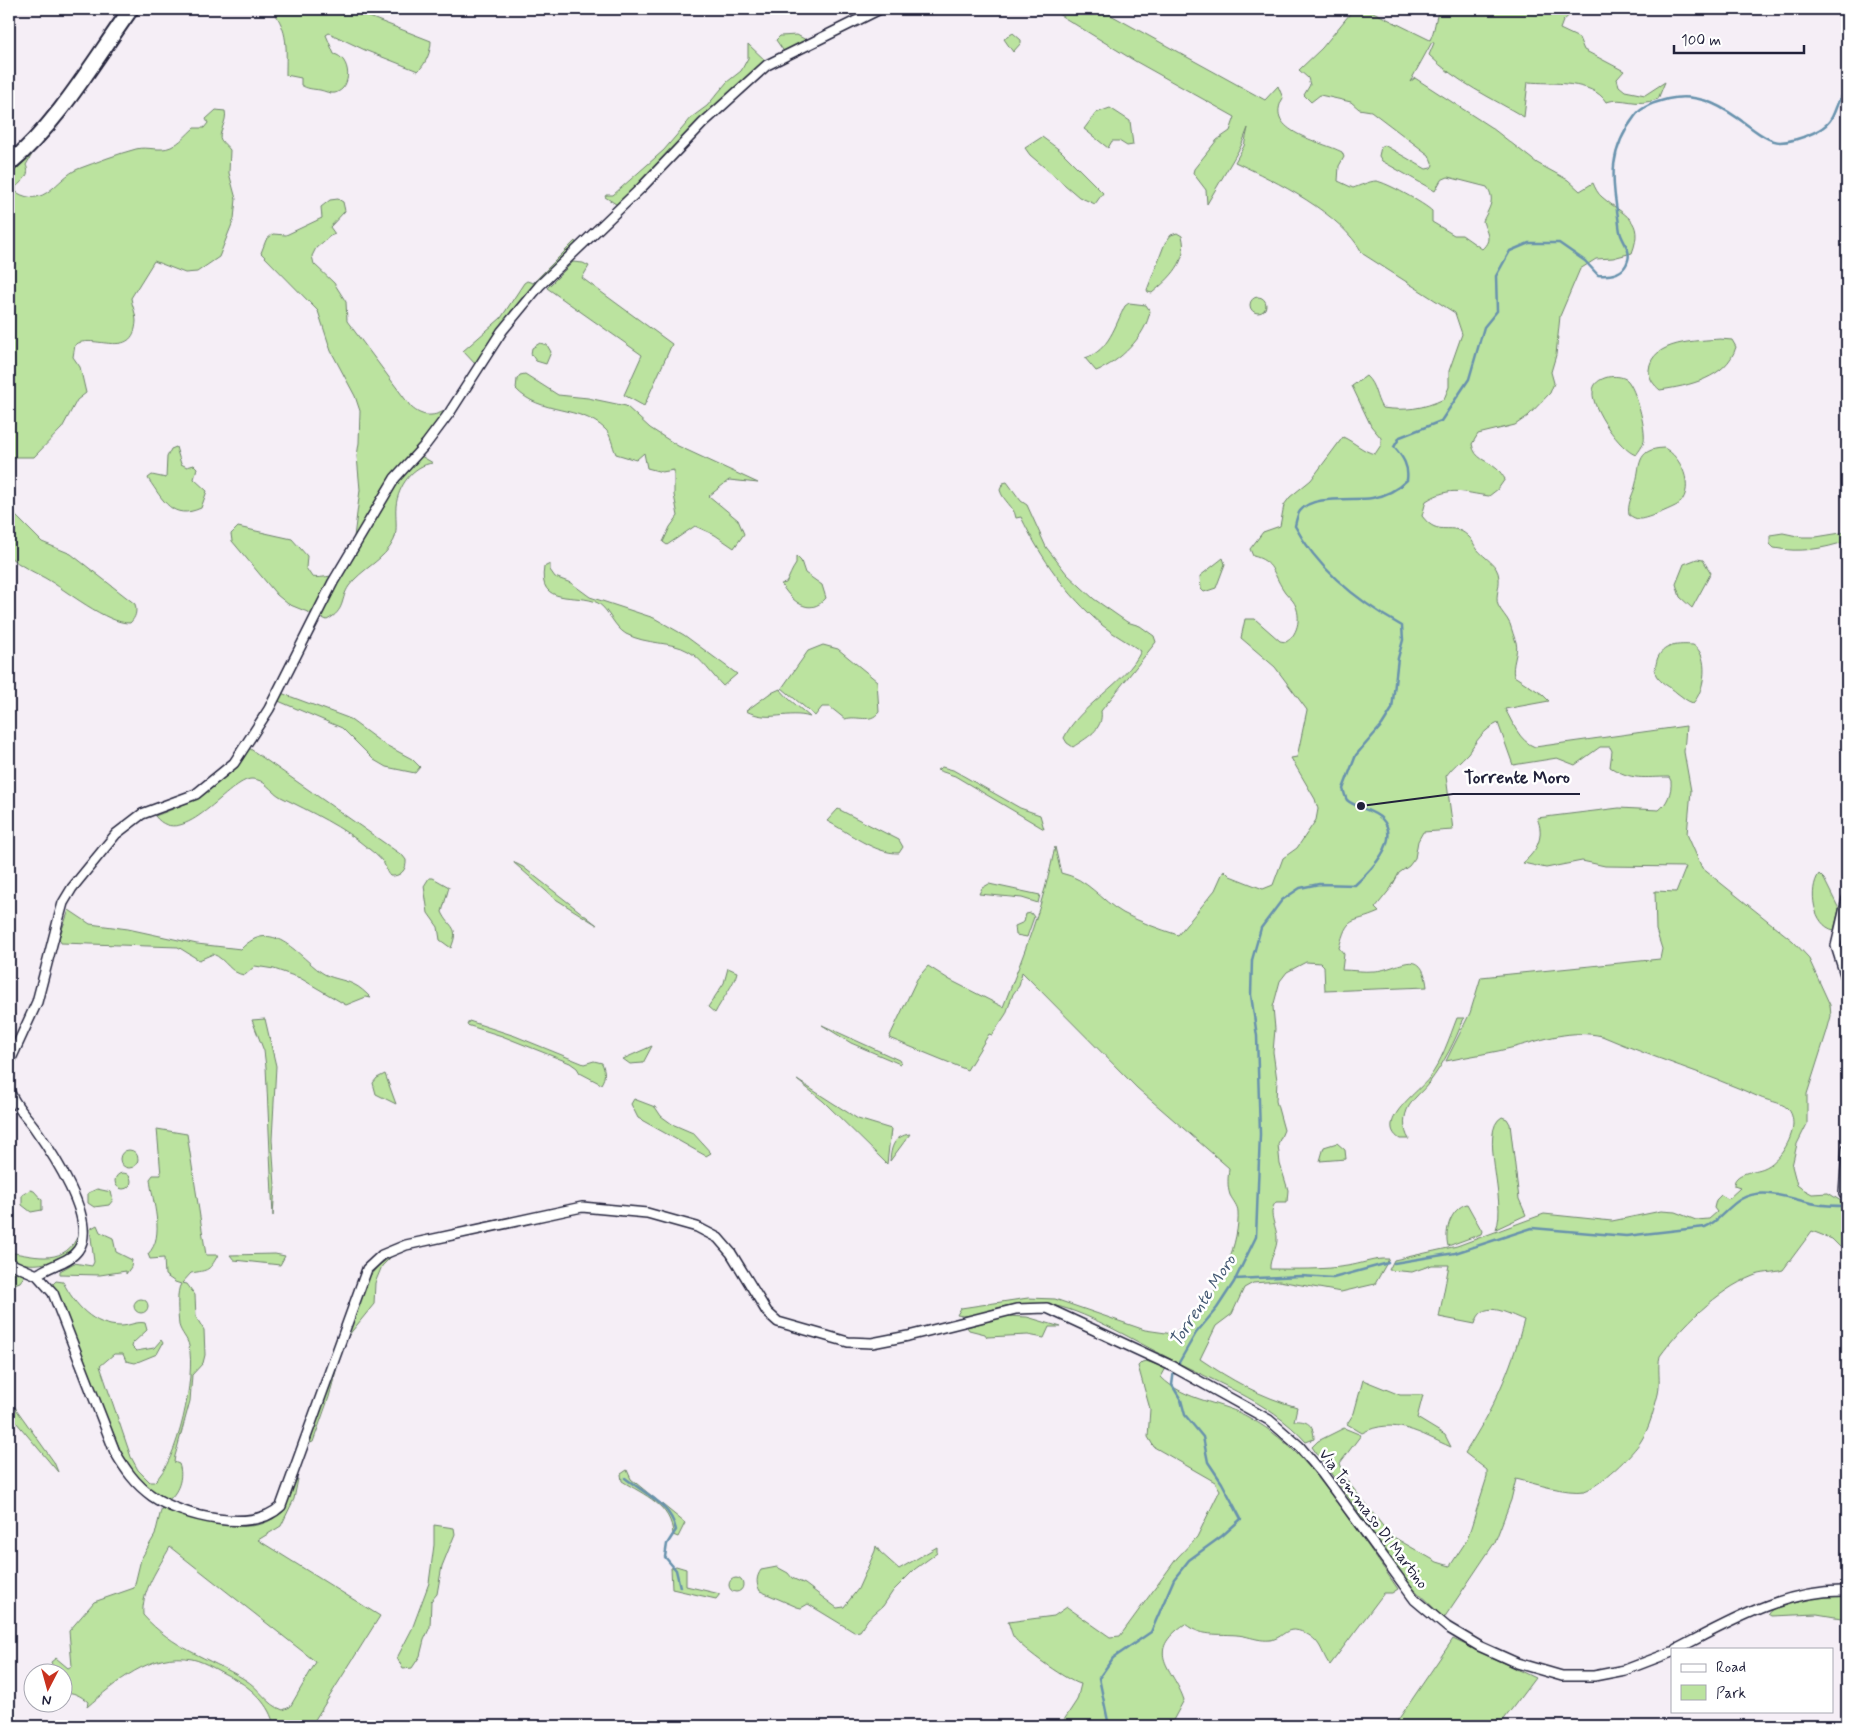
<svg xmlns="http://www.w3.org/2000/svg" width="1856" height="1735" font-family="Mynerve,sans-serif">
<rect width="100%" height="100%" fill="#f5eef6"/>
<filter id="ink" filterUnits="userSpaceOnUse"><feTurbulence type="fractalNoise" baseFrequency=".02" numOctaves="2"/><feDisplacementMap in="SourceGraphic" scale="10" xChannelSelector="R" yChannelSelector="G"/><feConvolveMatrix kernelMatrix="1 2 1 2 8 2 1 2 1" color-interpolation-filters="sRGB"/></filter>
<g filter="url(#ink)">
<!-- green -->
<path fill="#bbe39f" stroke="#6e826d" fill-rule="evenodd" d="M272 9H349L431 41C431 51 426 64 418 71L367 51 329 33 326 35 334 54C351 58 353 88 335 93 330 94 325 91 320 90 313 89 307 89 301 85V78L286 75C286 47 289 32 272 9Z
M1050 9H1100L1265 100 1278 86 1283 98C1263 132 1321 141 1342 152L1344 157 1339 166 1338 181 1353 188C1359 186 1370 181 1376 181 1386 182 1425 204 1432 211V222L1454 235H1462L1482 249C1493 239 1486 233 1483 221 1489 208 1496 200 1487 187L1448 177 1441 180 1435 191 1382 161 1379 156 1381 147 1384 145 1426 169 1431 168 1433 165 1429 155 1371 111 1359 109 1351 102 1320 95 1311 102 1304 95 1310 85 1308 78 1299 70 1322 48 1354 9H1367L1430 40C1435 30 1435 20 1439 9H1572L1574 11 1563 21 1560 29 1579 38 1584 50 1624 71 1617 79 1619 86 1625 91 1645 95 1665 82 1658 99C1634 108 1625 96 1606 102 1593 80 1551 84 1528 82L1524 117C1492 98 1456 82 1429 55L1434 43 1432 42 1410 82 1415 78 1492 128 1537 163 1568 180 1580 191 1593 183C1595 188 1598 194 1602 197 1624 216 1645 219 1632 253L1613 258 1596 259 1580 269 1560 316 1556 355 1551 372 1554 383 1550 393 1528 416 1515 425 1478 434 1472 444C1475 460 1486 459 1497 469 1500 471 1503 476 1505 479L1498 489 1489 496C1463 493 1452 485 1426 501L1422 516C1439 539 1451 520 1468 536 1472 539 1474 545 1477 549 1485 559 1498 564 1499 578 1500 587 1495 596 1498 605 1501 612 1507 617 1510 624 1512 630 1514 637 1516 642 1519 653 1511 665 1514 676L1542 694 1549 701 1505 709C1513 723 1519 741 1535 747L1686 726 1684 752 1691 791 1687 834 1702 868 1793 941 1808 957 1830 1005 1831 1016 1827 1031 1807 1094V1124L1797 1144 1792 1166 1797 1185 1801 1188 1812 1194 1828 1193 1841 1201 1842 1209H1845L1844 1198H1847V1244L1840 1247 1832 1239 1812 1231 1783 1270C1773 1273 1762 1272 1753 1276 1717 1290 1682 1326 1660 1356 1657 1368 1661 1381 1658 1394 1654 1409 1650 1427 1641 1441 1634 1453 1598 1488 1584 1491 1567 1494 1533 1483 1516 1479L1511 1500 1495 1542 1444 1618 1412 1587 1312 1447 1318 1441 1344 1428 1361 1435 1340 1463 1345 1478 1390 1535 1437 1562 1450 1566 1467 1540 1487 1477V1470L1465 1453C1494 1407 1510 1373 1524 1320 1506 1313 1482 1298 1475 1324L1439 1317 1449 1265H1432L1412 1272 1389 1270 1394 1260 1457 1246 1544 1214 1612 1221 1661 1211 1675 1212 1696 1220 1709 1219 1717 1212 1714 1208 1716 1200 1721 1195 1728 1199 1740 1188 1734 1186C1733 1172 1755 1172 1764 1168 1779 1162 1792 1140 1793 1125 1793 1119 1792 1112 1787 1108 1781 1102 1767 1101 1759 1097 1708 1074 1653 1058 1602 1036 1571 1029 1545 1039 1515 1047 1493 1053 1469 1056 1446 1061L1470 1013 1481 977 1660 959 1662 949 1656 930 1655 891 1676 892 1686 867 1605 866 1582 861 1546 868 1523 863C1537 851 1545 836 1537 818L1619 808 1659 810C1667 804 1672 792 1671 781L1669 777C1644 777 1632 781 1610 767L1612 751 1610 747H1600L1575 765 1557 758 1513 765 1498 723C1483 730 1477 741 1468 753 1461 761 1452 767 1446 776L1453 830 1423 832 1418 841 1415 858 1409 866 1399 873 1391 888 1375 908 1379 912C1350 925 1348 914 1339 948L1344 954 1342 970C1352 970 1363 972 1374 971 1399 970 1422 944 1427 987L1325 991 1324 966 1321 963 1306 962 1287 972 1280 981 1273 1007 1275 1029 1273 1052 1277 1080 1276 1101 1284 1130 1278 1144 1280 1164 1288 1190 1287 1202H1276C1267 1213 1276 1224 1277 1237 1278 1249 1269 1258 1270 1269 1296 1269 1322 1270 1347 1266 1362 1264 1374 1258 1389 1259L1375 1284 1341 1292 1279 1281 1253 1283 1244 1288 1232 1314 1216 1326 1200 1359C1231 1380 1261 1397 1297 1407L1294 1421C1307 1420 1314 1425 1314 1439L1306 1442C1269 1400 1209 1380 1161 1354 1133 1340 1080 1308 1050 1305 1035 1303 1016 1304 1001 1307 985 1311 973 1319 957 1315L961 1308 1028 1298 1055 1299 1145 1330 1173 1334C1183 1325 1194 1319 1202 1309 1221 1287 1240 1241 1238 1212 1238 1206 1233 1201 1230 1195 1227 1186 1228 1177 1229 1168L1137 1088 1022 972 1019 986 1013 994 1006 1014 992 1035 989 1034 967 1070 889 1038 917 979 928 966 950 980 1003 1007C1024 955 1044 902 1055 847L1061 873C1089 879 1100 900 1123 913 1140 922 1159 929 1178 935L1215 890 1224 870 1230 876 1263 889 1273 885 1283 858 1297 848 1316 820 1318 809 1315 799 1291 758 1297 757 1307 710 1275 667 1241 638 1245 619H1255L1280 641 1286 642C1299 634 1302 614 1293 601 1290 597 1285 593 1283 589 1273 574 1274 561 1253 556L1250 549 1263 532 1280 526 1284 505 1290 497 1311 480 1343 437C1354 442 1364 452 1375 454L1381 445V438L1371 426 1352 386 1366 376C1376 385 1375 397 1382 408 1405 411 1423 409 1444 399L1449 387V371L1462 334 1455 313 1363 254C1340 212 1277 182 1235 162L1244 146 1248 128 1241 146 1207 204 1206 190 1193 173 1194 169 1217 140 1230 131 1235 117 1135 61Z
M1013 33 1021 40V43L1013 52 1004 39Z
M797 35 808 41 785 53 776 40 780 36Z
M748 44 768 63 619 206 605 197 606 195H613L664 150 692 117 707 106 727 82 741 71 748 58Z
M1110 108 1130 121 1133 145 1127 146 1119 141H1112L1108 148 1084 129 1096 113Z
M216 110 225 111C228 121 217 134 221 140 224 144 227 146 230 150L229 173 236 199 234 219 219 257 197 272 185 273 154 261 131 298C132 306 136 313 136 321 134 362 92 332 75 345L73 357 80 367 86 393 77 400 62 428 34 457H9V168L39 142 26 165C31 175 23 180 16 187V192C45 210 56 178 78 169 97 162 117 154 136 149 147 146 160 152 171 147 181 142 186 135 194 128H204L208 123 206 119Z
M1042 137 1061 151 1103 193 1095 204 1079 197 1030 155 1025 148Z
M338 199 343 202 345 211 330 227 335 234 330 236 316 248 312 256 314 264 334 283 346 302 347 321 411 407C423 418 434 417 448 409L422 445 386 483 354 537 360 490 357 456 359 443 360 411 355 396 331 351 318 311 261 253 266 240 273 234 286 235 322 218 321 207 330 200Z
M1177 233 1182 236C1189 261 1170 278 1152 293L1148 292 1147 290 1165 243 1171 235Z
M575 241 577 246 477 366 463 351 501 318 524 283 527 281 533 283Z
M573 262 583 263 589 266 582 278 672 344 644 406 624 395 642 355 547 288Z
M1250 305a8 8 0 1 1 16 0a8 8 0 1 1-16 0Z
M1129 303 1146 305 1150 311C1146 336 1119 363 1096 371L1085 358C1109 351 1115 325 1125 306Z
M1720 339 1732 340 1736 347C1727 378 1688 386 1660 390 1654 385 1649 379 1649 370 1651 340 1699 341 1720 339Z
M540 343 547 345 551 352 546 364 536 361 531 354 532 348Z
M525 374 558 395 588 398 626 406 650 428 678 446 758 483 729 480 709 496 738 520 744 534 734 548 715 535 695 526 667 545 663 542 670 527 678 516 674 495V470L662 472 647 468 644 453 636 460 616 454C612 446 611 434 605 429 580 405 540 415 516 389L517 379 520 375Z
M1608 377C1614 376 1622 376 1627 380 1636 389 1646 428 1644 441 1643 446 1639 451 1636 455 1621 451 1591 408 1593 392 1593 383 1600 379 1608 377Z
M176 447 181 464 187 467 194 465 197 468 194 479 207 491 201 508C172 521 163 500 149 480L148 478 152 475 166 478 167 457 171 449Z
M1664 448C1681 456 1695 487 1680 503 1676 507 1646 519 1640 519 1635 519 1633 517 1629 515 1627 505 1632 496 1635 487 1641 466 1635 449 1664 448Z
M421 456 433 463C413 465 398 486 396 506 395 516 398 530 394 540 385 560 361 569 349 586 340 599 346 610 327 620L288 604 277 595 232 541 231 534 238 527 292 539 307 556 306 568 312 577C322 579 331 574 341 577L395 483Z
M1007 482 1021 501 1027 505 1046 547 1067 574 1094 599 1127 622 1140 626 1154 636 1156 642 1101 711C1104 730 1086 738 1073 747L1067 743 1064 738C1079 705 1126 684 1141 651 1128 642 1114 635 1102 625 1067 595 1041 558 1021 517L1016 518C1014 506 1003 501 1000 490L1003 483Z
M9 509 42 542 71 554 135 604C137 612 136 617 130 623 107 624 66 590 45 578 32 571 20 566 9 556Z
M1847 532V541C1823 549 1800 553 1774 548L1770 544V535L1783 533 1802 537H1816Z
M796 556 801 561 805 573 822 585 826 598C809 618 791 600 781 584L786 583C790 576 791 571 796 564Z
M1223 558 1225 564 1216 588 1204 592 1201 589 1200 576Z
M1697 559 1703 560 1711 573 1692 608 1680 597 1676 584 1684 564Z
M550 564V570L555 577 571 583 590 597 654 618 684 635 737 674 723 686C712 675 702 659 688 651 671 641 647 645 626 634 614 627 609 610 598 603 577 592 537 608 544 567Z
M823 645 838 649 877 681 879 712C870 724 858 715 845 719L830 707H822L815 716 782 688 808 651Z
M1693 645C1710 655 1705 691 1693 703 1686 701 1683 697 1677 693 1671 687 1660 683 1656 675 1654 670 1656 665 1657 660 1662 644 1679 644 1693 645Z
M780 689 789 699 810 717C788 710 770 723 746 711L769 694Z
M281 693 348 718 382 743 412 759 420 767 415 773 386 767 374 760 342 728 276 700Z
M249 748 403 856 406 860C407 870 400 877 390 876 386 872 387 870 385 866 383 860 374 853 369 849 343 827 311 812 281 797 270 791 265 779 252 779 230 778 183 852 155 816 195 802 224 782 249 748Z
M942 767 953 770 1020 808 1040 815 1044 829 955 776 937 770Z
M838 809 899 840 903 847 899 853C875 854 848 832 827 821Z
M513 862 523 867 597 925 554 898Z
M1819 874 1824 879 1839 909 1834 930C1813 926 1808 889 1819 874Z
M429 878H433L449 887 442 912C450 929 460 926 451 948L440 940 438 927 428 913 424 886Z
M989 884 1040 895 1038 903 1022 898 979 894 982 888Z
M69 910 90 924 128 929 197 944 241 949C272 917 296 954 321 972 331 979 343 979 353 984 360 987 366 993 371 998L366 997 346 1005 300 978 274 969 255 966 245 975C230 974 226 959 213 954L199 960 178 947 61 943 59 938Z
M1031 913 1034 917 1027 937 1016 935 1015 926 1024 922 1026 914Z
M728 968 737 972C735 983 721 1001 715 1013L708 1007 724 983Z
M1457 1018H1464C1455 1041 1444 1063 1429 1083 1423 1091 1414 1097 1409 1106 1403 1116 1403 1130 1409 1139H1400C1373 1122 1421 1090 1429 1078 1441 1063 1450 1036 1457 1018Z
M265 1019 276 1066 272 1139 275 1186 273 1216 266 1067 264 1051 252 1020Z
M469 1021 515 1036 584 1064 594 1061 602 1063C605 1071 606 1076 601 1084L580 1073 577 1068 570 1063 502 1036 467 1025Z
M822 1025 901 1061 900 1064 851 1043Z
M652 1046 643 1063 630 1064 623 1059Z
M385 1074 396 1104 376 1094 373 1083 377 1078Z
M797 1080 858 1119 891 1129 887 1164 823 1101Z
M634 1099 655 1107 661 1116 672 1124 693 1133 711 1153 706 1156 638 1118 631 1104Z
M1502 1117 1507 1119 1510 1124 1519 1199 1526 1215 1496 1229C1508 1202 1478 1130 1502 1117Z
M157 1129 187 1134 206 1255H218C209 1271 209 1270 191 1273L182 1283 187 1284 195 1295 196 1317 204 1330 205 1355 203 1363 192 1375 190 1401 175 1456 174 1462 179 1464C184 1477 178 1494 167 1501L149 1488 126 1464 52 1285 56 1281 63 1282C75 1305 93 1326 121 1326 129 1326 137 1321 145 1323L147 1330 133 1343 132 1347 136 1351 154 1348 161 1340 163 1343 157 1354 135 1363 126 1361 123 1354H114L100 1366 131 1457 138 1470 150 1482H154C178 1462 196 1376 189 1346 188 1339 181 1333 179 1325 178 1316 176 1290 181 1284L175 1282 165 1275 164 1258 150 1259 148 1254C166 1236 152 1201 150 1179L153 1175H161Z
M910 1134 890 1161C891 1147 894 1136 910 1134Z
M1337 1143 1345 1150 1346 1159 1320 1161 1324 1147Z
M120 1159a9 9 0 1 1 18 0a9 9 0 1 1-18 0Z
M115 1181a8 8 0 1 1 16 0a8 8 0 1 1-16 0Z
M97 1189 111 1192 113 1200 109 1205 94 1207 88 1203V1193Z
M30 1190 34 1191 42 1200V1210L31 1212 22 1205V1195Z
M1467 1204 1482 1231 1481 1234 1448 1246C1444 1231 1451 1208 1467 1204Z
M97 1225 100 1232 113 1238 116 1252 132 1260 131 1267 126 1274V1271L100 1275 60 1274V1271L74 1263 92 1266 94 1262 90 1229Z
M79 1233 78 1248C50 1264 40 1268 9 1261V1252C37 1257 66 1266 79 1233Z
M275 1254 285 1256 280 1265 234 1260 230 1255Z
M391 1257 382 1266 375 1283 374 1304 344 1341 329 1397 313 1442 305 1445 368 1278 379 1265Z
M9 1267 25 1275 20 1282 9 1286Z
M134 1306a7 7 0 1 1 14 0a7 7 0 1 1-14 0Z
M1007 1316 1027 1317 1061 1327H1049L1044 1338 1028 1335 987 1337 985 1334 969 1330 967 1327Z
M1146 1361 1166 1368 1161 1377C1184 1401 1223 1402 1250 1418 1293 1442 1315 1473 1343 1511 1362 1537 1380 1563 1398 1589L1392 1593H1384L1330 1665C1321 1654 1323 1642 1305 1633 1285 1624 1285 1638 1270 1640 1261 1641 1253 1638 1244 1636 1222 1632 1204 1639 1185 1624 1143 1653 1173 1667 1184 1700L1170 1726H1060L1077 1700 1081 1684C1073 1685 1020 1648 1013 1636 1011 1632 1010 1626 1008 1622L1054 1616 1067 1607 1110 1637 1120 1636 1177 1558 1197 1537 1220 1490 1215 1482 1154 1447 1148 1437 1150 1409 1138 1366 1142 1362Z
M1363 1380 1400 1395H1423L1417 1418 1445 1435 1451 1447C1421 1434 1394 1416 1362 1433L1347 1424 1354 1413Z
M9 1399 54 1462 58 1472 11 1416Z
M627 1470 631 1479 685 1523 678 1537 673 1535C672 1505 644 1495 622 1481L621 1474Z
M298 1479 294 1499 281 1526 258 1540 380 1616 311 1726H274C270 1705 252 1688 233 1678 220 1672 206 1662 192 1659 151 1651 115 1683 87 1707L88 1702C80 1695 73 1692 63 1692L62 1672H55L51 1662 56 1658 68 1668 72 1666 69 1631 94 1602 134 1588 141 1559 155 1535 162 1506C188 1517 254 1540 277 1515 286 1504 286 1486 298 1479ZM170 1547 316 1662 290 1707 283 1710C267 1705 259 1687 244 1679 207 1657 173 1649 143 1615 141 1591 159 1567 170 1547Z
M434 1525 454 1528 455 1534 442 1566 437 1594 431 1601 430 1627 424 1640 420 1656 412 1668 403 1669 397 1658 412 1629 429 1583 434 1545Z
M876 1546 880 1552 899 1569 937 1547V1553L915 1569 893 1591 883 1606 868 1619 860 1631 854 1632 808 1604 801 1608 797 1607 760 1591C756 1584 756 1577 761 1570L777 1567 788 1573 792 1578 805 1584 837 1608 844 1607 858 1589 875 1551Z
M676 1566 686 1569V1586L720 1594 716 1599 672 1589 671 1568Z
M729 1585a7 7 0 1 1 14 0a7 7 0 1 1-14 0Z
M1847 1596V1619L1817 1614 1771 1616 1768 1614C1776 1599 1831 1596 1847 1596Z
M1453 1639 1535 1678 1499 1726H1394Z"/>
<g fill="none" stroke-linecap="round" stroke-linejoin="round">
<!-- stream -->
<path stroke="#6892ad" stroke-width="2.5" d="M1394 1263 1455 1253 1532 1228 1626 1236 1705 1227C1719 1222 1727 1207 1741 1199 1764 1186 1793 1200 1816 1204 1826 1206 1837 1206 1847 1206
M1235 1279 1301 1276 1333 1278 1388 1263
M1177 1366 1196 1333 1217 1308 1234 1282 1256 1237 1260 1134 1257 1036 1251 995 1252 960 1261 928 1282 900 1300 888 1319 884 1355 885C1370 871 1402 840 1382 819 1374 810 1354 807 1347 800 1345 797 1344 791 1343 789L1356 755 1382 725 1392 709 1398 658 1403 640 1402 626C1359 602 1318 570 1295 526 1296 522 1297 515 1300 511 1312 494 1354 501 1372 498 1385 496 1398 489 1407 480 1409 466 1403 457 1394 447L1400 437 1441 421 1469 379 1484 327 1497 311 1496 276 1510 251 1529 243H1559L1585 261 1598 275C1610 276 1624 275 1628 260 1631 251 1624 243 1621 235 1619 230 1619 223 1618 217 1611 177 1609 150 1635 116 1642 106 1656 102 1668 99 1701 92 1725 108 1750 127 1758 133 1770 142 1780 142 1790 142 1804 137 1813 133 1841 121 1830 105 1847 91
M625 1478C644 1493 671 1504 676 1530L667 1544 665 1557 676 1570 680 1587
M1109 1726 1099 1678 1113 1658 1151 1632 1174 1579 1189 1560 1222 1536 1241 1519 1222 1483 1208 1462 1203 1437 1185 1415 1181 1400 1172 1385 1174 1370"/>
<defs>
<path id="street" d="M1847 899 1836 946 1847 981
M9 1063 37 1002 58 921 63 903 72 888 116 834 142 814 196 794 234 763 269 709 333 582 395 478 426 444 450 412 502 331 540 285 642 187 703 123 767 65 880 9
M9 1089C12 1102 26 1116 34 1127 51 1151 99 1222 78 1250 69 1263 49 1265 37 1275
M1844 1194 1847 1149
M9 1263 37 1275 53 1293 115 1452C125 1469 135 1484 152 1496 181 1516 253 1534 281 1506L367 1269 382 1255 406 1245 582 1207 647 1213 697 1227 718 1238 731 1253 767 1312 778 1322 848 1342 872 1343 908 1336 1016 1309 1047 1308 1172 1366 1269 1420 1299 1446 1322 1473 1415 1600 1447 1627 1479 1646 1517 1663 1562 1676H1594L1625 1670 1672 1652
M1677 1649C1731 1621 1785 1589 1847 1591"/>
<path id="secondary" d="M9 164C59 122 93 62 131 9"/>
</defs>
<!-- street casing -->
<use href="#street" stroke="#22223b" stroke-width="12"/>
<!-- secondary casing -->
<use href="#secondary" stroke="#22223b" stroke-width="18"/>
<!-- street -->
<use href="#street" stroke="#fff" stroke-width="9"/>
<!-- secondary -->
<use href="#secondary" stroke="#fff" stroke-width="14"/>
</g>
</g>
<g text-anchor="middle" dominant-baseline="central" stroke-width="5" stroke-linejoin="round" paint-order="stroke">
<!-- street labels -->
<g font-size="16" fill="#22223b" stroke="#fff">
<text transform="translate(1373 1519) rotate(53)">Via Tommaso Di Martino</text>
</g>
<!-- water labels -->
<g font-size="18" font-style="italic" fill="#455a74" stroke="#fff">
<text transform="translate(1203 1301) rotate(-57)">Torrente Moro</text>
</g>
</g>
<!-- callouts -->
<path fill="none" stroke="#22223b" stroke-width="2" d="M1361 806L1453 794H1580"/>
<circle fill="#22223b" stroke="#fff" stroke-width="2" cx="1361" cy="806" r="5"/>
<g font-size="18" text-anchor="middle" font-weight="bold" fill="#22223b" stroke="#fff" stroke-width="5" stroke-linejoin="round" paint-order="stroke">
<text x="1517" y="783">Torrente Moro</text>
</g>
<!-- margin -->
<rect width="1856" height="1735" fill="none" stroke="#fff" stroke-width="30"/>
<rect x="15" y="15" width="1826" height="1705" fill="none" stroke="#22223b" stroke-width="2" filter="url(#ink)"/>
<!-- legend -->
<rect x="1671" y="1648" width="162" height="65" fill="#ffffff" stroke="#a7a7b1"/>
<rect x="1681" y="1664" width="25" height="8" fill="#ffffff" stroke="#a7a7b1"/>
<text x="1716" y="1672" font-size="15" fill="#22223b">Road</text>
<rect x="1681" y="1685" width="25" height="15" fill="#bbe39f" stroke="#a7a7b1"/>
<text x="1716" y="1698" font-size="15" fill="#22223b">Park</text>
<!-- north arrow -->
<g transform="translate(48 1688) rotate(186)"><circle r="24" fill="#ffffff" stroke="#a7a7b1"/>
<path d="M0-4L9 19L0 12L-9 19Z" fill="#c8321e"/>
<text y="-8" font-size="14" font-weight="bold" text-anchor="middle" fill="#22223b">N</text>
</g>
<!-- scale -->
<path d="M1674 45v8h130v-8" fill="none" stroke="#22223b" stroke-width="2.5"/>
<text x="1681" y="45" font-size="15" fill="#22223b" stroke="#ffffff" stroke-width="4" paint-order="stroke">100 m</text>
</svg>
